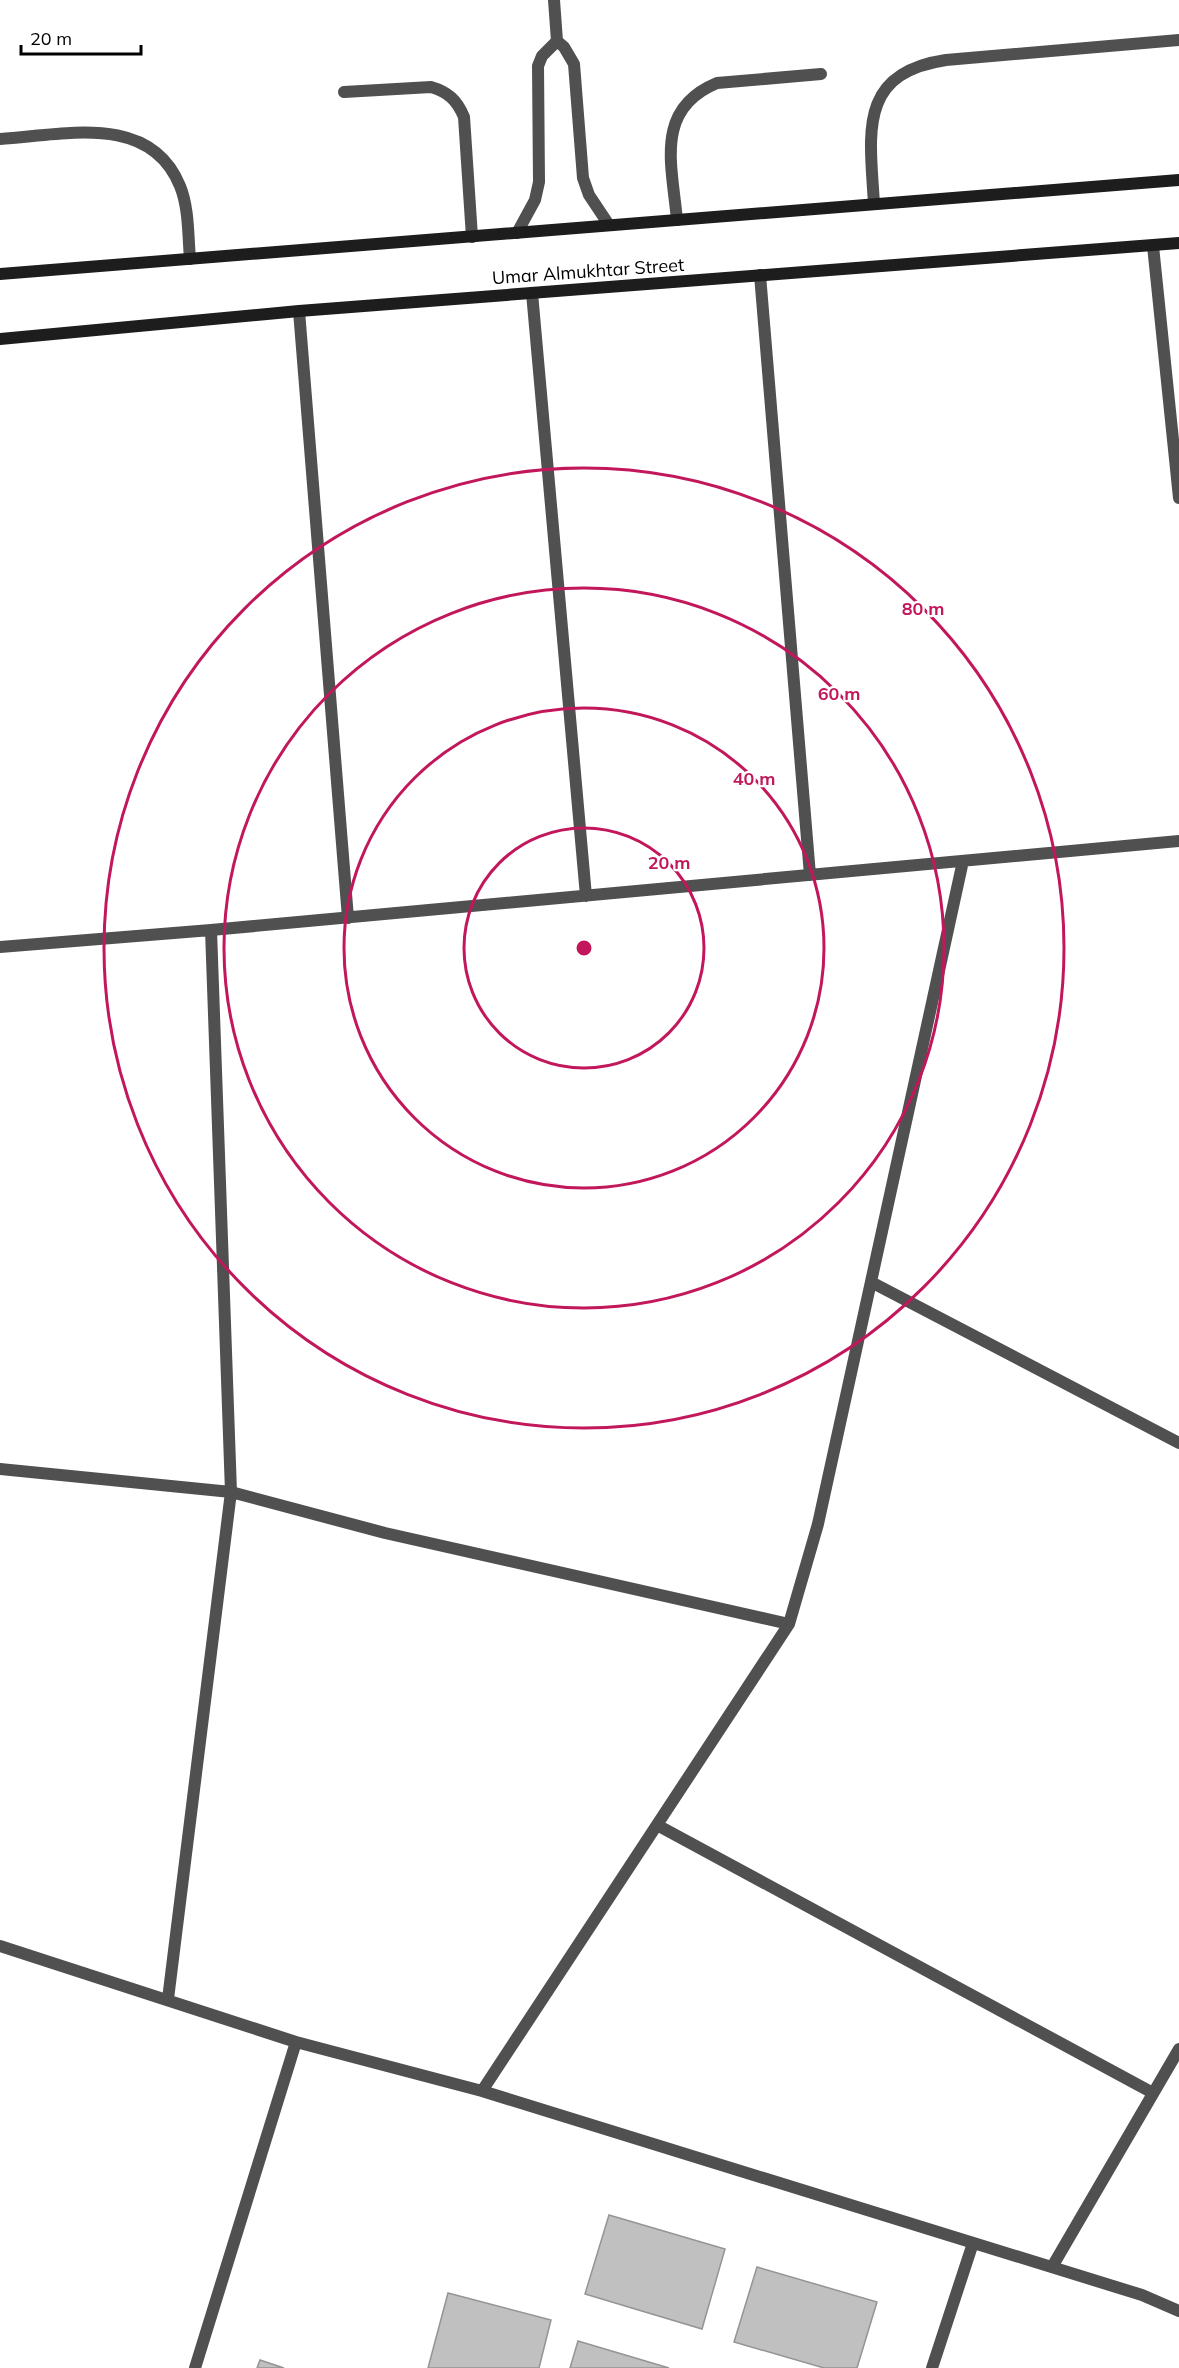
<svg xmlns="http://www.w3.org/2000/svg" width="1179" height="2368" font-family="Mulish,sans-serif">
<rect width="100%" height="100%" fill="#fff"/>
<!-- building -->
<path fill="#c0c0c0" stroke="#949494" stroke-width="1.5" d="M609 2215 725 2249 702 2329 585 2294Z
M757 2267 877 2302 857 2368H824L734 2342Z
M448 2293 551 2320 539 2368H428Z
M578 2341 669 2368H570Z
M260 2360 284 2368H257Z"/>
<g fill="none" stroke-linecap="round" stroke-linejoin="round">
<!-- lane -->
<path stroke="#505050" stroke-width="12" d="M554 0 557 41 564 47 574 64 583 178 589 195 609 225
M344 92 431 87C448 92 457 100 464 117L472 237
M0 139C63 135 150 112 180 186 189 208 188 236 190 259
M874 204C870 134 857 73 946 60L1179 40
M677 220C672 165 654 109 717 83L821 74
M517 233 535 200 539 182 538 66 542 56 557 41"/>
<!-- street -->
<path stroke="#505050" stroke-width="12" d="M1153 246 1179 498
M760 275 810 875
M532 293 586 896
M299 311 348 918
M0 947 211 930 1179 841
M871 1282 1179 1443
M0 1469 231 1492 385 1533 789 1624
M657 1825 1153 2093
M0 1946 296 2042 482 2091 1142 2295 1179 2311
M168 1999 231 1492 211 930
M482 2091 789 1624 818 1524 963 861
M1052 2267 1179 2049
M195 2368 296 2042
M932 2368 973 2243"/>
<!-- secondary -->
<path stroke="#1d1d1d" stroke-width="12" d="M0 274 1179 180
M0 339 299 311 1179 243"/>
</g>
<!-- distance rings -->
<g fill="none" stroke="#c2185b" stroke-width="3">
<circle cx="584" cy="948" r="120"/>
<circle cx="584" cy="948" r="240"/>
<circle cx="584" cy="948" r="360"/>
<circle cx="584" cy="948" r="480"/>
</g>
<g text-anchor="middle" dominant-baseline="central" stroke-width="4.5" stroke-linejoin="round" paint-order="stroke">
<!-- street labels -->
<g font-size="18" fill="#000" stroke="#fff">
<text transform="translate(588 271) rotate(-4)">Umar Almukhtar Street</text>
</g>
</g>
<circle cx="584" cy="948" r="9" fill="#c2185b" stroke="#fff" stroke-width="3"/>
<g font-size="18" text-anchor="middle" font-weight="bold" fill="#c2185b" stroke="#fff" stroke-width="4.5" stroke-linejoin="round" paint-order="stroke">
<text x="923" y="615">80 m</text>
<text x="839" y="700">60 m</text>
<text x="754" y="785">40 m</text>
<text x="669" y="869">20 m</text>
</g>
<!-- scale -->
<path d="M21 45v9h120v-9" fill="none" stroke="#000000" stroke-width="3"/>
<text x="30" y="45" font-size="18" fill="#000000" stroke="#ffffff" stroke-width="4.5" paint-order="stroke">20 m</text>
</svg>
